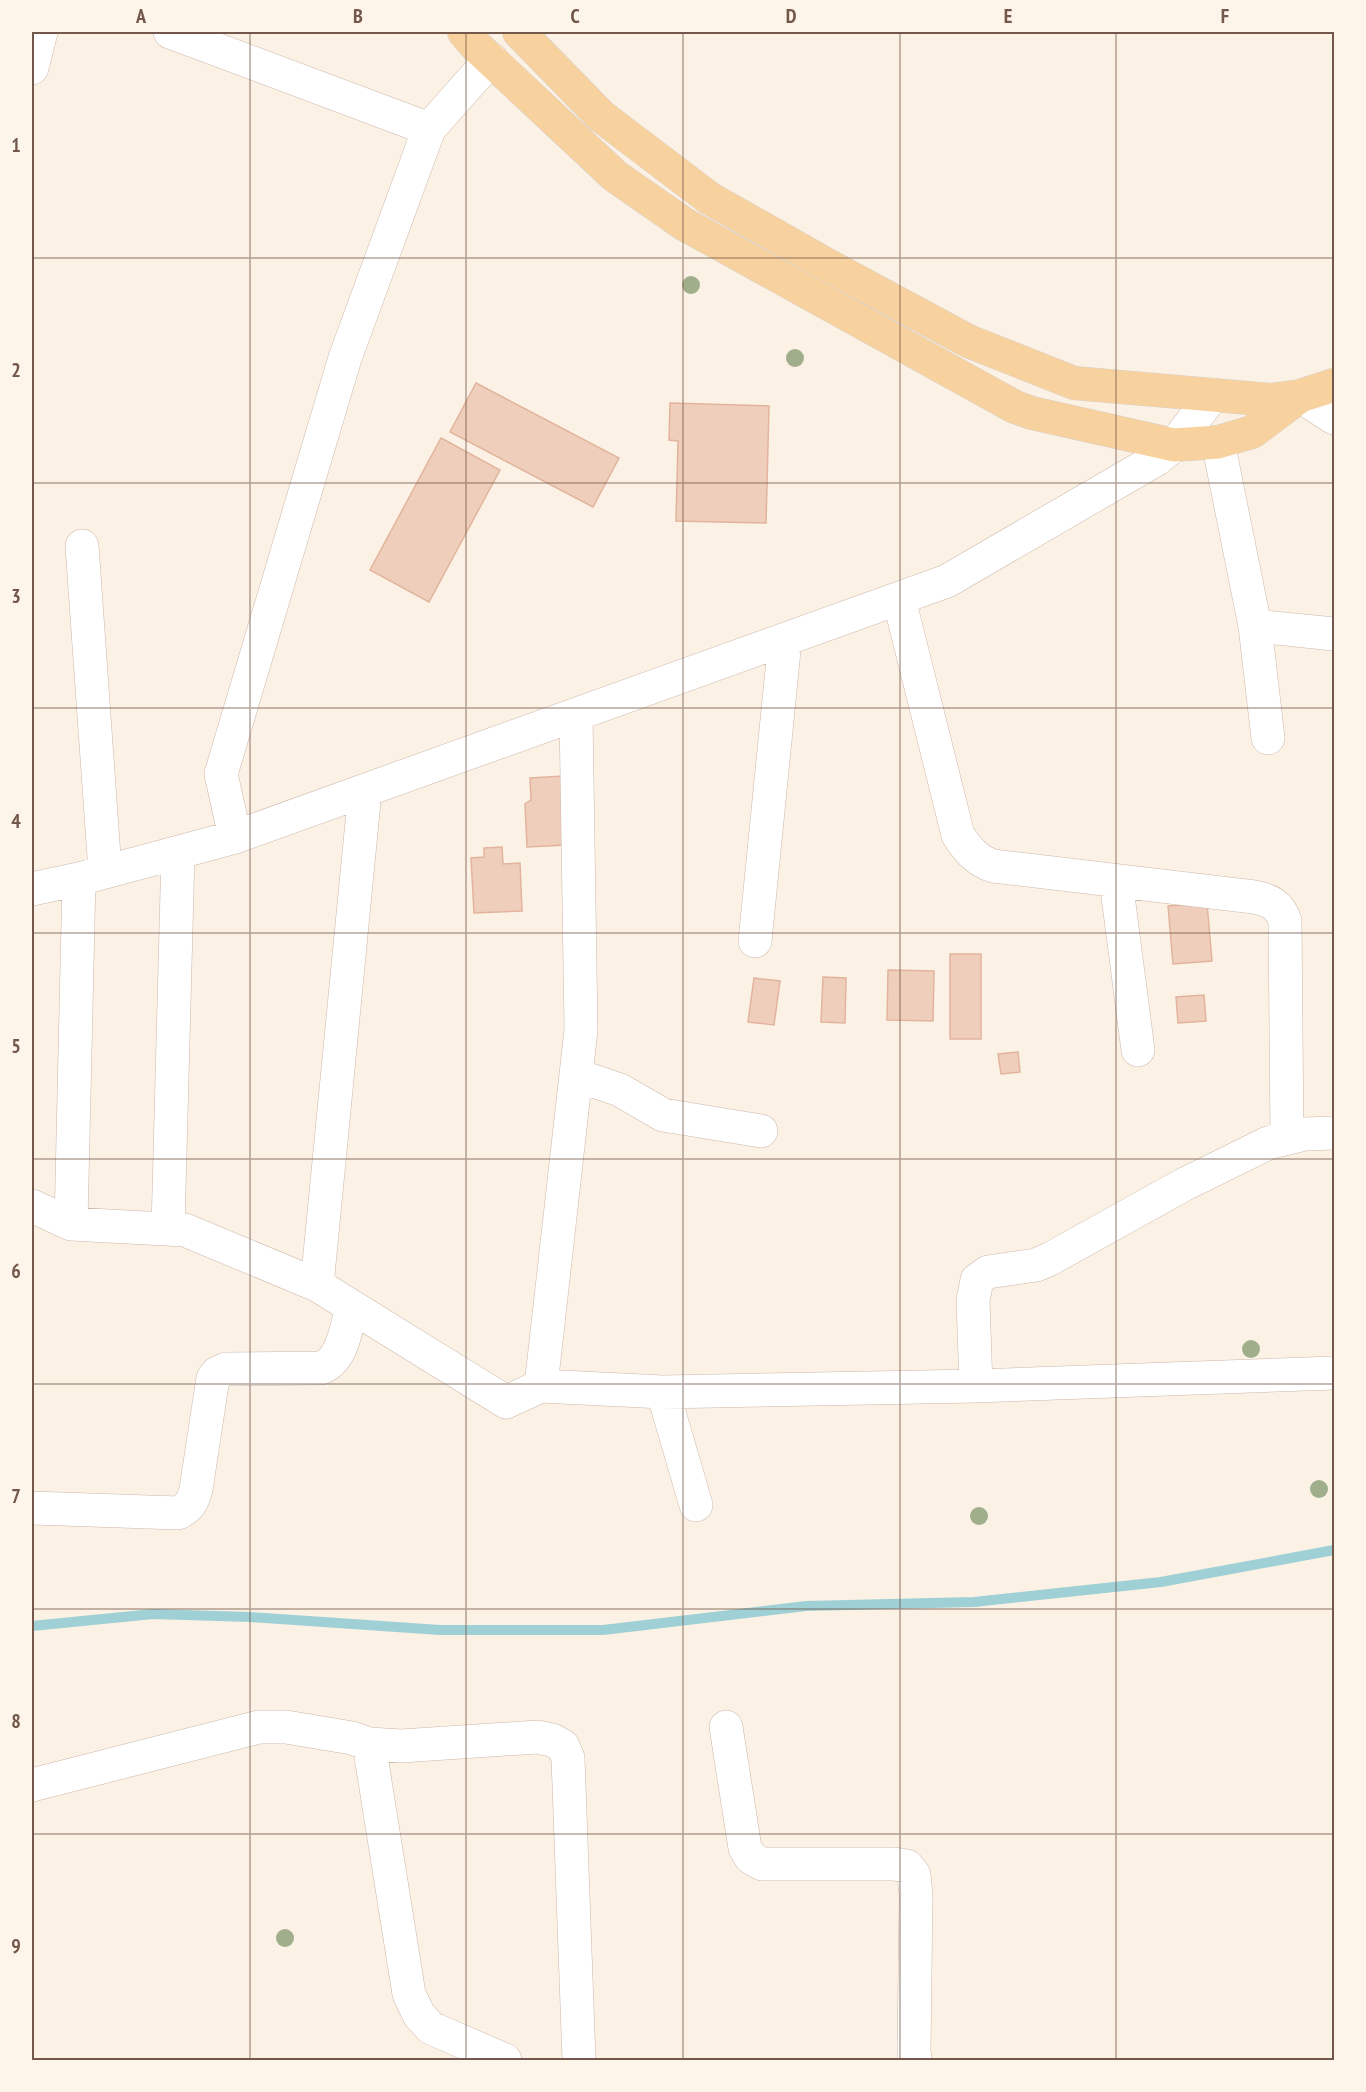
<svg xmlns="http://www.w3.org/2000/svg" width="1366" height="2092" font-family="'PT Sans Narrow',sans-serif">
<rect width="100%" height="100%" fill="#fbf1e4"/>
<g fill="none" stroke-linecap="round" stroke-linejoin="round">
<!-- stream -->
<path stroke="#9fd0d6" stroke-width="10" d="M32 1626 153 1614 249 1617 440 1630H603L806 1606 974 1602 1161 1582 1334 1550"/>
</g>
<!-- building -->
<path fill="#f0cebc" stroke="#e2b49d" stroke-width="1.5" d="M476 383 619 458 593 507 450 432Z
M670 403 769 406 766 523 676 521 678 441 669 440Z
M441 438 500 470 429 602 370 570Z
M563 776 566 845 527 847 525 804 531 800 530 778Z
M502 847 503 864 520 863 522 911 474 913 471 858 484 857V848Z
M1207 903 1212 961 1173 964 1168 906Z
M950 954H981V1039H950Z
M888 970 934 971 933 1021 887 1020Z
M823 977 846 978 845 1023 821 1022Z
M754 978 780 981 774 1025 748 1022Z
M1204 995 1206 1021 1178 1023 1176 997Z
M1018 1052 1020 1072 1001 1074 998 1054Z"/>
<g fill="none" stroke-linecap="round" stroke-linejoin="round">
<defs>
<path id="minor" d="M170 32 429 129 345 358 221 774 235 837
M32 68 41 32
M429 129 491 59
M1300 396 1334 418
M1218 442 1255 626 1268 738
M82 546 105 871
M899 599 958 835C968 850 976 860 993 866L1254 897C1270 900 1280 905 1285 921L1287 1137
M1255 626 1334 634
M1116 881 1138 1050
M32 889 79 879 235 837 947 581 1157 459 1174 445 1213 395
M755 941 785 640
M576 1075 620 1090 663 1115 761 1131
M32 1206 71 1224 185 1230 317 1285 506 1402 541 1386 581 1030 576 715
M71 1224 79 879
M168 1229 178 853
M317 1285 365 791
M541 1386 663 1392 976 1386 1334 1373
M976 1386 973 1301 977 1280 988 1272 1036 1265 1050 1259 1183 1185 1268 1143 1305 1134 1334 1133
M663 1392 696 1505
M32 1508 178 1513C190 1507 193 1501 196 1489L213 1378 217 1373 226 1369 321 1368C343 1360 346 1328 352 1307
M726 1727 745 1848 751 1858 762 1864H894L907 1866 914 1875 916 1895 914 2050 915 2060
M369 1744 409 1994 419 2015 431 2028 505 2060
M32 1785 259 1727H286L352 1738 369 1744 401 1746 537 1737 552 1740 563 1746 568 1758 579 2060"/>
<path id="major" d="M464 32 476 46 615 176 684 224 1015 407 1032 413 1174 445 1218 442 1252 432 1300 396
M519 32 601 116 709 198 829 266 968 341 1074 383 1272 400 1300 396 1334 385"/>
</defs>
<!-- minor casing -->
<use href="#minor" stroke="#cdb8ab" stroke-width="34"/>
<!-- major casing -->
<use href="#major" stroke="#d8d0cc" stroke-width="34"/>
<!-- minor -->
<use href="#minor" stroke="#fff" stroke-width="33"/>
<!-- major -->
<use href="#major" stroke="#f8d29e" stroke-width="33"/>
</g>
<!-- trees -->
<g fill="#a0ae8b">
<circle cx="691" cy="285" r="9"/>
<circle cx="795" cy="358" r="9"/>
<circle cx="1251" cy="1349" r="9"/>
<circle cx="1319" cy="1489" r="9"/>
<circle cx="979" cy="1516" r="9"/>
<circle cx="285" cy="1938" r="9"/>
</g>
<!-- grid -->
<path fill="none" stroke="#73574a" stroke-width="1.5" stroke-opacity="0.55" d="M250 32V2060M466 32V2060M683 32V2060M900 32V2060M1116 32V2060M32 258H1334M32 483H1334M32 708H1334M32 933H1334M32 1159H1334M32 1384H1334M32 1609H1334M32 1834H1334"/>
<!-- border -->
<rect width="1366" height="2092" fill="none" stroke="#fef5ea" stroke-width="66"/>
<rect x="33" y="33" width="1300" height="2026" fill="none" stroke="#73574a" stroke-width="2"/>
<g font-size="20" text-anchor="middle" font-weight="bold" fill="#73574a">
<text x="141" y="23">A</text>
<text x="358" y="23">B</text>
<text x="575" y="23">C</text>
<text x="791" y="23">D</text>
<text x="1008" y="23">E</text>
<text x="1225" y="23">F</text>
<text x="16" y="152">1</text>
<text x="16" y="377">2</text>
<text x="16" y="603">3</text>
<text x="16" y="828">4</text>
<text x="16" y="1053">5</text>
<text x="16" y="1278">6</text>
<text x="16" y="1503">7</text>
<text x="16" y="1728">8</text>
<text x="16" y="1953">9</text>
</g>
</svg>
